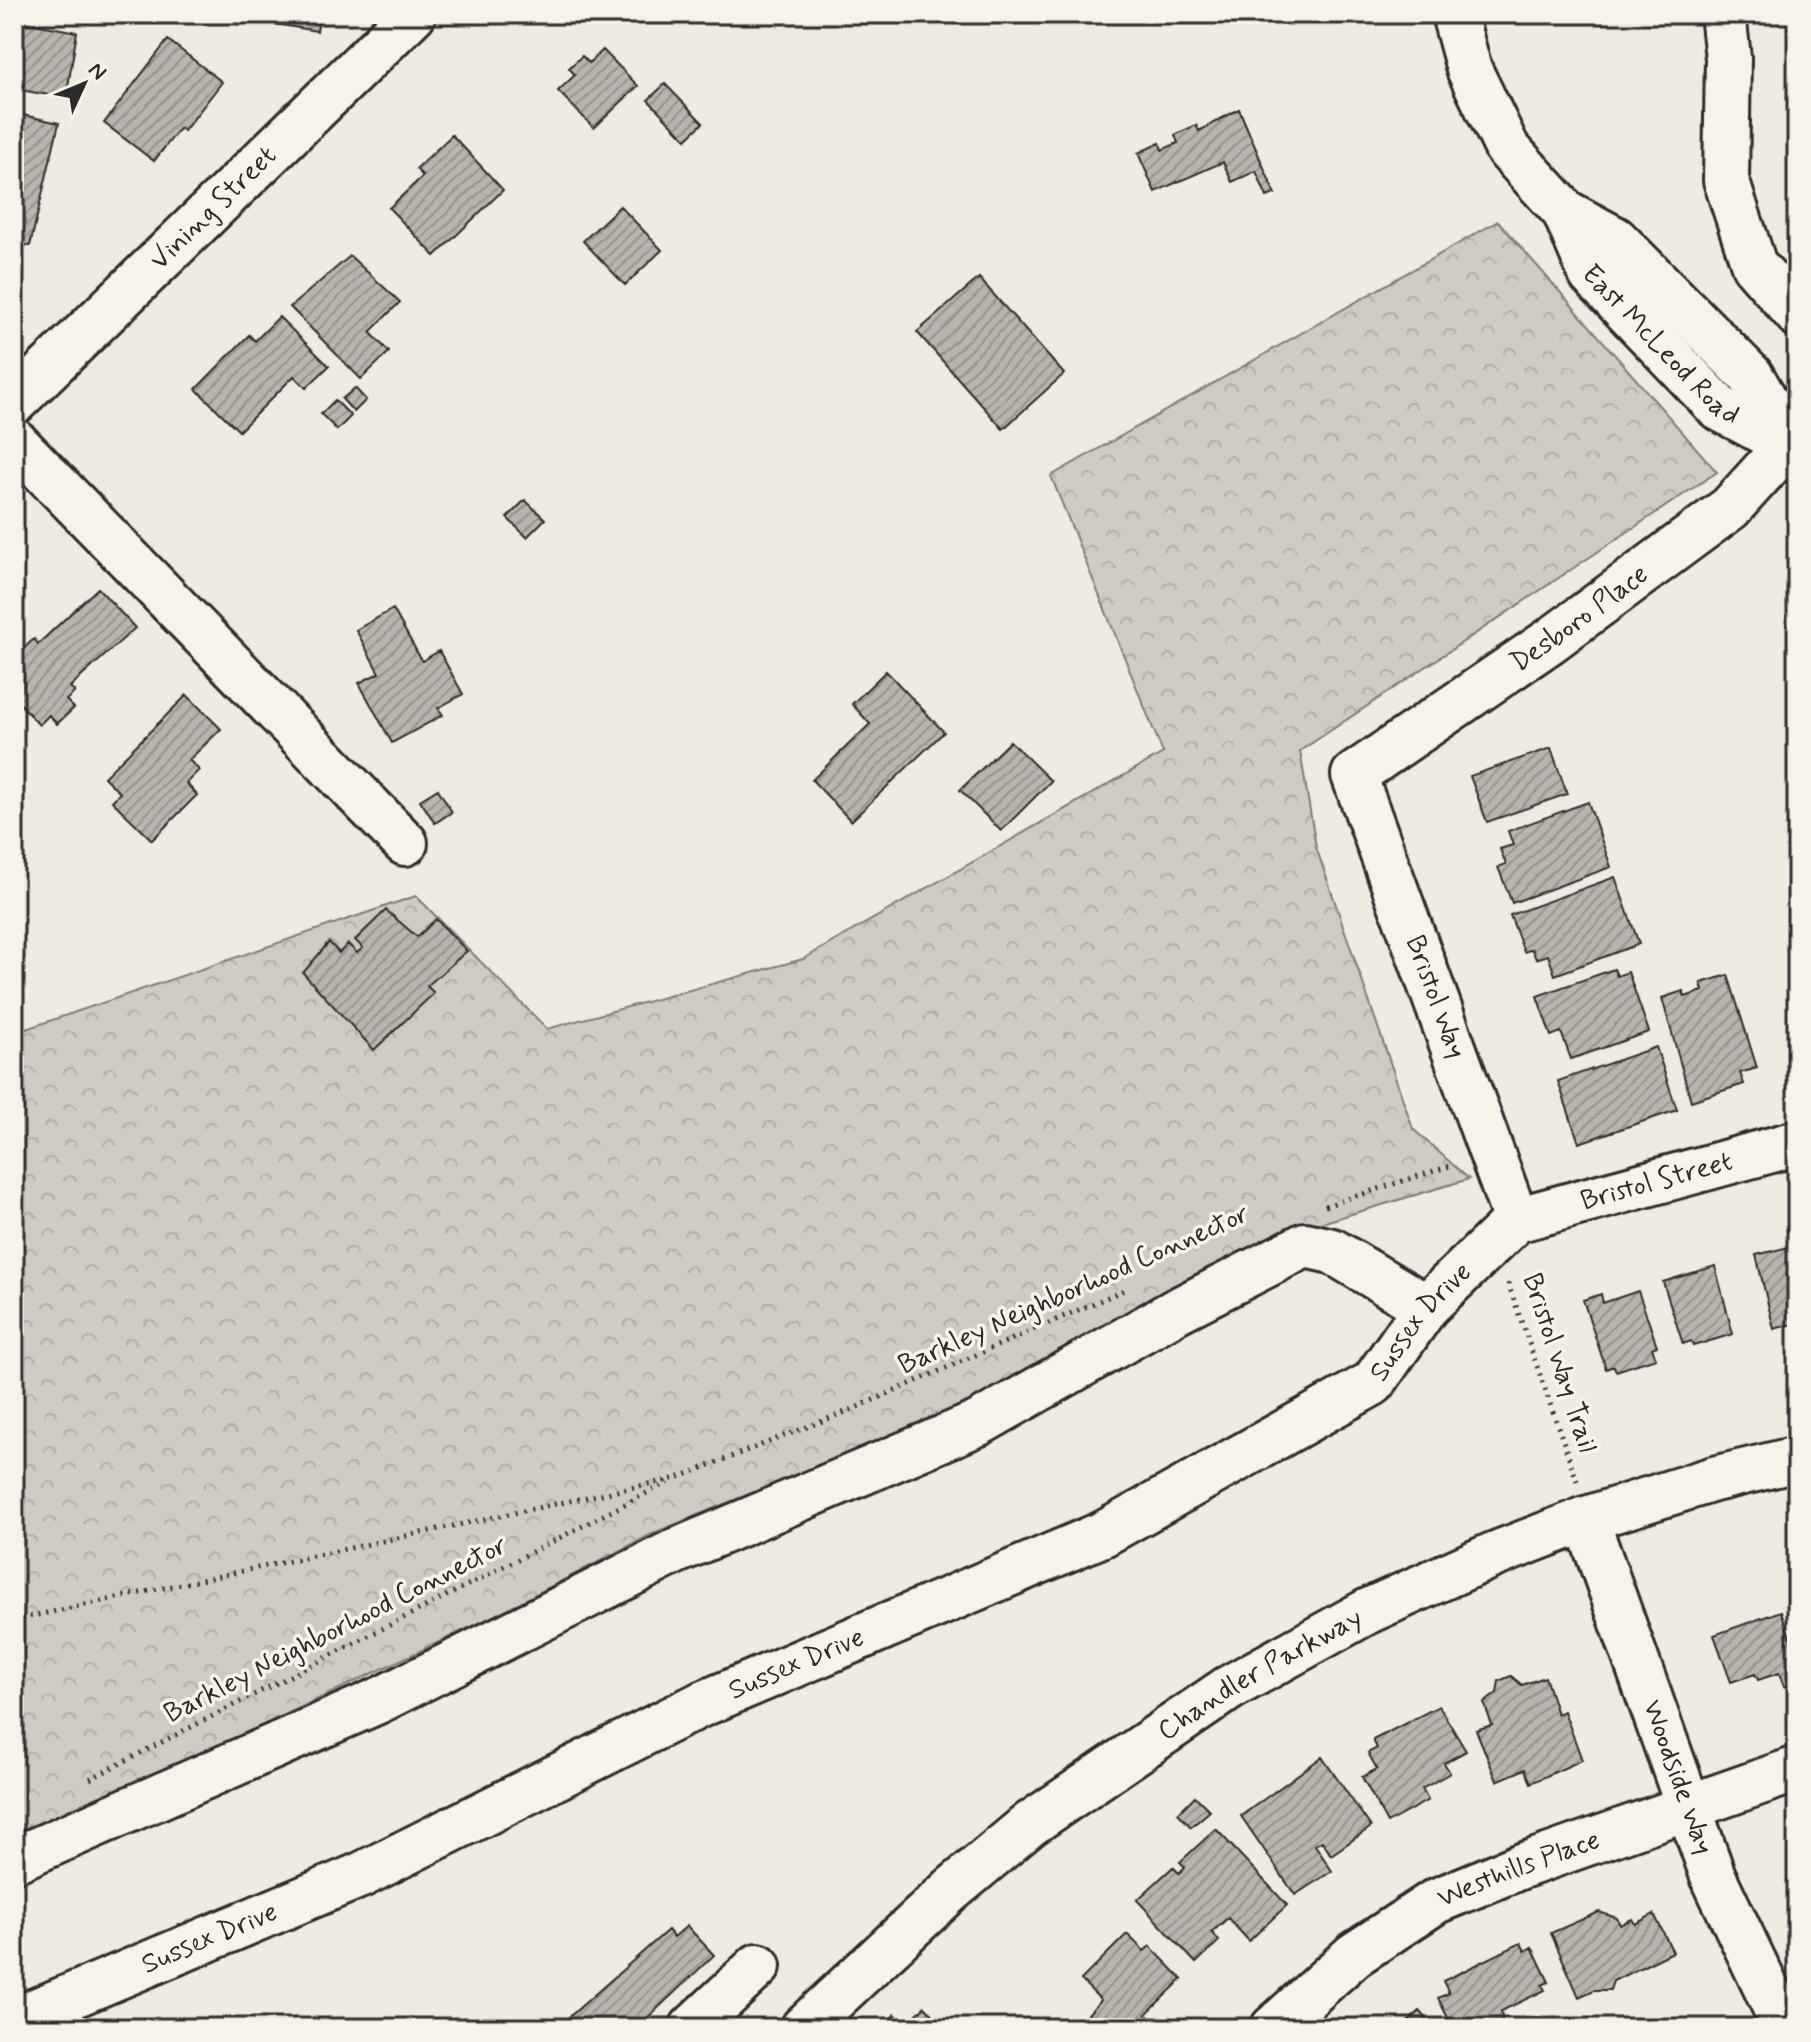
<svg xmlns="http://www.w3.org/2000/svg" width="1811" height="2042" font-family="Mynerve,sans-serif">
<defs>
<pattern id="forest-crowns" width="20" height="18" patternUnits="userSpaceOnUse" patternTransform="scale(2)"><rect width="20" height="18" fill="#cfcbc2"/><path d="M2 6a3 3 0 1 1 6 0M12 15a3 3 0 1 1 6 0" fill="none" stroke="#b2aea7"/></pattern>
<pattern id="building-hatch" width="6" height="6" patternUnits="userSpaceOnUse" patternTransform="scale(2)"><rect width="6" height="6" fill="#b8b5ae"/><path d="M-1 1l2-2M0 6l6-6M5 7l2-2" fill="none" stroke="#96938e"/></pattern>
</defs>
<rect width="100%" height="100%" fill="#efebe0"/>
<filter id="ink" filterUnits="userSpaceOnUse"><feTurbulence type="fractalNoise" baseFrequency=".0125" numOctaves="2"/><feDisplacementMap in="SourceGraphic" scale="16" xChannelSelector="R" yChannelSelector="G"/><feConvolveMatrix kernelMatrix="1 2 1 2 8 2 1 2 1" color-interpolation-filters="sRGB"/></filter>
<g filter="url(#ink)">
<!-- forest -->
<path fill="url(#forest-crowns)" stroke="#7d7b76" stroke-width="2" d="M1498 221 1717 472 1300 751 1316 847 1413 1129 1469 1179 1308 1227 973 1403 656 1532 492 1617 99 1802 14 1832V1033L416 896 547 1029 803 959 1163 753 1051 476Z"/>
<!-- building -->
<path fill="url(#building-hatch)" stroke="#2b2b2b" stroke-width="2" d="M277 14H320L317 31 275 24Z
M14 20 77 32 66 98 14 89Z
M168 40 222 82 184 131 180 128 154 161 104 123Z
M603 50 638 86 594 128 558 91 575 75 569 68 582 56 589 63Z
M665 84 703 123 686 139 648 100Z
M1239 109 1275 194 1267 197 1256 171 1232 182 1223 162 1155 192 1138 153 1160 143 1162 150 1178 143 1175 135 1179 133 1196 125 1199 131Z
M14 113 59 123 30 246 14 243Z
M452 135 503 190 435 256 389 208 423 176 416 169Z
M620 206 662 250 625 285 583 241Z
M350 256 400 302 370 332 389 352 361 379 290 307Z
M979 278 1064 374 1003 429 917 332Z
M279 317 329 366 306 388 294 376 239 431 196 389 249 335 255 341Z
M355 388 366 400 354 412 342 399Z
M335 400 351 416 337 430 321 414Z
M525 500 545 519 527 537 507 518Z
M98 588 135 628 70 687 75 692 66 700 74 708 57 724 49 715 39 725 14 697V675L19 670 14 657 34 639 38 644Z
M393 609 422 661 439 651 463 694 438 708 443 715 392 743 359 683 379 673 356 630Z
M886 671 944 732 851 821 812 780 870 724 852 704Z
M187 695 221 729 189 760 199 770 186 783 197 795 152 840 112 801 120 793 104 777Z
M1010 741 1051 781 1001 831 960 790Z
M1551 748 1567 794 1487 822 1470 776Z
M438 789 452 812 435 823 420 800Z
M1588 802 1611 867 1512 903 1498 867 1506 864 1500 849 1513 845 1508 831Z
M1615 877 1639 944 1555 975 1548 955 1536 959 1532 949 1524 952 1510 915Z
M386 910 417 937 436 919 467 951 427 986 434 993 374 1050 303 973 329 942 339 953 348 944 357 953 363 948 355 940Z
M1614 969 1617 976 1628 972 1649 1032 1571 1059 1561 1032 1551 1036 1537 996Z
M1728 975 1757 1068 1740 1073 1744 1084 1691 1101 1662 998 1683 991 1685 997 1703 991 1701 983Z
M1656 1047 1677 1110 1579 1143 1558 1081Z
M1797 1245V1323L1774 1329 1756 1255Z
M1715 1266 1733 1334 1693 1346 1691 1341 1683 1344 1663 1282Z
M1638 1291 1657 1346 1652 1348 1656 1358 1616 1371 1614 1366 1606 1369 1583 1300 1601 1294 1603 1303Z
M1781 1611 1791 1640 1797 1637V1682L1784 1687 1779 1673 1758 1680 1755 1674 1731 1682 1714 1635Z
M1511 1676 1522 1685 1545 1677 1557 1714 1564 1711 1582 1760 1531 1783 1525 1769 1497 1781 1476 1730 1492 1725 1484 1703 1497 1693 1499 1681Z
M1439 1706 1466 1751 1444 1763 1450 1773 1422 1789 1428 1800 1387 1823 1362 1777 1377 1769 1368 1753 1377 1748 1373 1740Z
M1322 1757 1371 1827 1331 1855 1322 1841 1315 1845 1332 1871 1295 1895 1241 1816Z
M1195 1796 1210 1811 1191 1827 1178 1813Z
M1216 1829 1287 1905 1249 1941 1228 1918 1212 1932 1219 1941 1196 1963 1137 1900 1173 1867 1179 1873 1185 1867 1180 1862Z
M1797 1878V1914L1790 1898 1794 1896 1788 1882Z
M1599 1912 1617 1918 1620 1925 1632 1919 1635 1924 1654 1914 1673 1952 1613 1981 1610 1990H1594L1579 1997 1551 1933Z
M687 1926 714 1955 637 2028H562L560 2025 668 1930 674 1937Z
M1127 1934 1144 1951 1150 1946 1182 1979 1146 2014 1154 2022 1148 2028H1102L1088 2014 1101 2000 1081 1980Z
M1521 1943 1525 1951 1532 1947 1549 1982 1542 1985 1545 1990 1501 2011 1503 2028H1482L1479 2022 1468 2028H1453L1438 1998 1449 1993 1443 1981Z
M925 2006 939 2021 932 2028H925L914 2017Z
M1420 2011 1435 2028H1401Z
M895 2014 909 2028H882Z"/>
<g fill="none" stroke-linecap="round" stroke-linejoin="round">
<defs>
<g id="minor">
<path id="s1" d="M1454 14 1469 69 1507 148 1565 212 1591 274 1719 408 1790 446 1797 459"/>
<path d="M1723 14 1728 58 1726 180 1754 265 1797 314"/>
<path d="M1565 212 1615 239 1751 376 1793 448"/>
<path id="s2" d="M14 402 413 14"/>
<path d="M14 441 405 843"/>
<path id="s3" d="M1516 1220 1354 775 1550 641 1730 508 1797 434"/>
<path id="s4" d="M1586 1519 1713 1876 1785 2028"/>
<path d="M14 1860 380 1700 676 1551 979 1423 1176 1311 1305 1245 1332 1251 1426 1307"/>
<path id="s5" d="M14 2020 361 1875 700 1705 1103 1534 1373 1383 1426 1307 1516 1220 1797 1143"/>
<path d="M692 2028 758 1966"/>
<path id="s6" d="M803 2028 951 1890 1030 1824 1229 1688 1368 1611 1493 1555 1586 1519 1714 1479 1797 1459"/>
<path id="s7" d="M1273 2028 1354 1955 1436 1901 1519 1867 1797 1769"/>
</g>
</defs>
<!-- minor casing -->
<use href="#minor" stroke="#2b2b2b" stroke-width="50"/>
<!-- path -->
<path stroke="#2b2b2b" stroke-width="5" stroke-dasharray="2 6" stroke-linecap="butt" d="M1325 1206 1453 1165
M1508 1283 1577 1481
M14 1620 677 1478 853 1409 1124 1290
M90 1779 668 1482"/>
<!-- minor -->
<use href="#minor" stroke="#f7f3e8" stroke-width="44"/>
</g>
</g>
<g text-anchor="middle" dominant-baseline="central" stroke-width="7" stroke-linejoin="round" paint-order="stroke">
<!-- street labels -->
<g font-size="28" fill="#2b2b2b" stroke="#f7f3e8">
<text stroke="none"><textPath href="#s2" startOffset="278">Vining Street</textPath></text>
<text stroke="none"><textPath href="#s1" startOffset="398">East McLeod Road</textPath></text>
<text stroke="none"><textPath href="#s3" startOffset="748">Desboro Place</textPath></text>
<text transform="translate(1435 997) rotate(70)">Bristol Way</text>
<text stroke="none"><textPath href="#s5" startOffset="1866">Bristol Street</textPath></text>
<text transform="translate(1074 1290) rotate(-24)">Barkley Neighborhood Connector</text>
<text stroke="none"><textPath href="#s5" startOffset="1580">Sussex Drive</textPath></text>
<text transform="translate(1559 1363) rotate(72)">Bristol Way Trail</text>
<text transform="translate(336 1630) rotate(-27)">Barkley Neighborhood Connector</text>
<text stroke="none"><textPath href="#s5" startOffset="860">Sussex Drive</textPath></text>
<text stroke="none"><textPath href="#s6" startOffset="580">Chandler Parkway</textPath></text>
<text stroke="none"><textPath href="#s4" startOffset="274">Woodside Way</textPath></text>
<text stroke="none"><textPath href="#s7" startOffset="296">Westhills Place</textPath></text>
<text stroke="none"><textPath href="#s5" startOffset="212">Sussex Drive</textPath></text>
</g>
</g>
<!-- margin -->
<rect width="1811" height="2042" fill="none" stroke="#f7f3e8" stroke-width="48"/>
<rect x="24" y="24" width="1763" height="1994" fill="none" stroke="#2b2b2b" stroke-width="3" filter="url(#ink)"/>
<!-- north arrow -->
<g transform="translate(84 84) rotate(46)" stroke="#f7f3e8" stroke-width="6" paint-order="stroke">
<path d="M0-6L14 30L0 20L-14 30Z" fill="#2b2b2b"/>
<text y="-12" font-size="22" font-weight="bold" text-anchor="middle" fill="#2b2b2b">N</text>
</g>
</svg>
